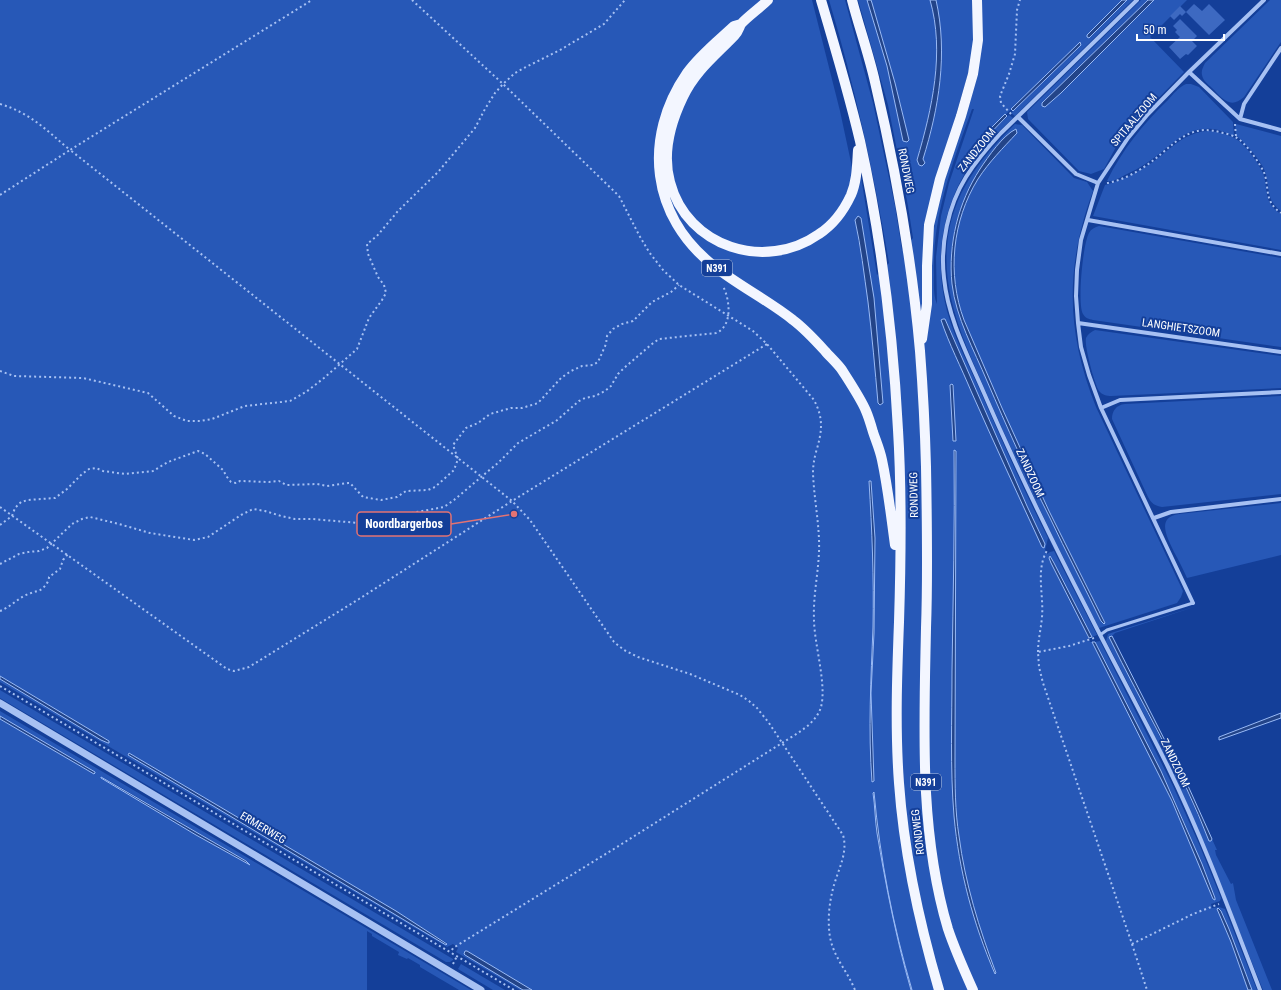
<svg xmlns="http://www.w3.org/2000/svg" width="1281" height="990" font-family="'Roboto Condensed',sans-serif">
<rect width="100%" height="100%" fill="#143f99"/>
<!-- green -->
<path fill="#2758b7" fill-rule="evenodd" d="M0 0H812L840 111 852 167 861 177 877 275 889 263C874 174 855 87 829 0H845L873 103 895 206 902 250 913 238 908 206 888 105 858 0H867L887 66 903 141 909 140 895 83 871 0H930C945 52 932 109 917 160L925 162 923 159C940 109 948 52 936 0H974L973 57 944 156 932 241 939 197 966 114 981 0H1122L1087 36 1099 28 1127 0H1133L1015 116 1011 113 1081 45V42L978 141 980 144 1009 115 1013 118C1002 129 990 139 981 151 944 194 932 256 947 311 955 340 970 367 982 395 1003 443 1024 491 1048 538L1045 550 1047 554 1050 552 1054 551 1097 635 1092 637 1054 563H1051L1084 628 1090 642H1092C1133 727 1181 809 1213 899L1215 900C1184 810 1137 727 1095 642L1100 641 1173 786 1199 844 1221 898 1220 901 1211 904 1212 908 1219 907 1225 909 1257 990H1252L1229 929 1220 917 1231 942 1248 990H530L465 952 464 953 465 955 523 990H520L456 952 458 948 453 944 447 947 0 682V679L101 740 109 743V741L0 676ZM972 109H974L949 183 941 216 936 257 937 304C933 295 934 284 934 274 932 216 953 162 972 109ZM861 217 871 281 866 286 855 220ZM943 319H945L1027 506 1045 544 1044 548ZM129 753 340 878 447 943V944L446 945 235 819 127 754Z
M1141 0H1148L1042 103V106L1045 107 1154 0H1187L1150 37 1184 72 1137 120 1116 147 1104 169 1091 174 1079 171 1028 119 1027 112Z
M1270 0H1281V42L1244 97C1230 110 1222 98 1212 88 1208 84 1203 81 1202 75 1201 71 1203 67 1205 63Z
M1186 84H1191L1199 87 1233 122 1234 135 1233 136C1224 132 1216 128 1206 129 1186 129 1173 143 1159 154 1149 162 1138 169 1127 174 1121 177 1114 182 1107 181 1122 150 1143 124 1168 100 1173 94 1179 87 1186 84Z
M1015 124 1022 125 1074 178 1087 182 1093 191C1065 267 1066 332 1096 407L1183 591 1181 597 1177 603 1099 628C1062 556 1026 483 993 408 971 356 942 303 947 245 952 193 980 159 1015 124ZM1017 133C1002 147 988 162 978 179 952 221 947 274 964 320L1002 408 1049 511 1105 622 1104 624 1101 621C1079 574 1055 529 1032 482 1016 449 1001 414 987 380 974 350 957 319 953 286 946 242 960 197 986 161 991 155 995 147 1001 142 1006 139 1012 136 1017 133Z
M1236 124 1281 136V211C1263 198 1272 184 1263 167 1258 158 1251 150 1244 143 1242 140 1239 139 1237 136 1235 132 1235 128 1236 124Z
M1209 131C1218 132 1228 134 1236 139 1245 144 1261 166 1264 176 1268 193 1264 203 1281 214V250L1093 216 1105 185C1123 180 1138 172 1153 162 1171 149 1184 132 1209 131Z
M1099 226 1281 258V347L1093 320C1089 319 1085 318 1083 314 1077 304 1083 243 1089 233 1091 229 1095 227 1099 226Z
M1095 330 1281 356V388L1111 396C1107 396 1102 395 1099 391 1095 385 1084 346 1086 338 1088 334 1091 332 1095 330Z
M1281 396V494L1162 507C1155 506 1151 503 1148 497L1112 419C1112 411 1116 405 1125 404Z
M1281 503V555L1187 578C1183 569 1179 561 1174 552 1168 539 1155 517 1179 514Z
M1200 605 1115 633 1112 636 1145 708 1184 784 1209 841 1212 839 1217 850H1215L1216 855 1231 884 1233 883 1236 900 1272 990H1263L1211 861 1147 720 1106 641 1108 634 1111 633Z
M0 690 453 959V960L450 962H446L0 698Z
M0 711 471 990H459L420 967V965L408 958 407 959 398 955 399 952 372 936V934L367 931V990H0V719L94 774 95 773 0 716ZM103 777 246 861 250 865 196 835Z
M461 964 505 990H493L458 969Z"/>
<!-- water -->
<path fill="#234488" stroke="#99baf6" d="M867 0H871L872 3 895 83 909 140 907 142 903 141 887 66Z
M930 0H936C948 53 939 108 923 159L925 163 922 166 919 165 917 160C932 109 945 52 930 0Z
M1122 0H1127L1089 38 1087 37V35Z
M1148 0H1154L1061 93 1045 107 1042 106V103Z
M1080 42 1081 45 1013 111 1011 109Z
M1005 114 1007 116 980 144H978V141Z
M1016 129 1017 133C1003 148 989 162 978 179 952 221 947 274 964 320L1002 408 1049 511 1105 623 1104 624 1101 621C1084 586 1066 552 1050 518 1027 473 1007 427 987 381 974 350 956 318 952 284 948 244 958 203 980 169 988 157 1003 135 1016 129Z
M858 216 861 218 874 298 883 403 880 405 878 403C875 369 872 335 868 302 864 274 861 247 855 220Z
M943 319H945L1027 506 1045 544 1044 548 1042 547C1018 495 994 443 971 391 961 367 949 344 941 320Z
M952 384 953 385 956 441H953L950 385Z
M954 450 956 451 955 759C955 785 955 811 959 836 965 883 979 928 996 973L995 974C973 923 959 871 954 816 950 768 952 719 952 671 953 598 955 524 954 450Z
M869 481H871L875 538 874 633 871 693 874 781 872 782C868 730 871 678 873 627 874 578 872 530 869 481Z
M1050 556 1054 563 1092 637 1089 638 1051 563 1049 558Z
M1112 636 1189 788 1212 839 1211 841H1209C1182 770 1142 705 1109 637Z
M1092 642H1095L1161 771 1202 864 1215 898V900L1213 899 1172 801Z
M0 676 109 741V743H108L101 740 0 679Z
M1281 713V718L1219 740V737Z
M0 716 95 772V773L94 774 0 719Z
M129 753 396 911 447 944 446 945 143 764 128 755Z
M101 777 246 861 250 865 196 835 101 778Z
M874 792C880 859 893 926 912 990H911C896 938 886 886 877 833 875 820 875 806 873 793Z
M1218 908 1221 911 1229 929 1252 990H1248L1231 942 1217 909Z
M465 951H467L532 990H523L465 955 464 954Z"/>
<!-- building -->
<path fill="#3d69c1" d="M1194 4 1202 11 1209 4 1225 20 1209 35 1186 12Z
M1180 6 1186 12 1182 16 1180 14 1174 20 1170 16Z
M1180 19 1197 36 1192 41 1197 46 1188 55 1186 54 1180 59 1169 47 1180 37 1175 32 1177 30 1173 26Z"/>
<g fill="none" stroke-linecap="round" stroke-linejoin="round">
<!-- path -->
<path stroke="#a7c1f3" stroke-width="2" stroke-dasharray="2 3" stroke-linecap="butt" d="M412 0 503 84 619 196 639 235 649 252 663 270 679 285 753 331 767 344 814 400C824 419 822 432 816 452 814 460 813 466 813 473 814 500 820 526 819 552 818 575 813 597 814 619 814 644 827 684 821 707 816 724 796 734 782 743L617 847 453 948 451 952
M0 104C31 113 47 131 70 150L312 0
M1011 114 1001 103 1000 96 1009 74 1015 54 1017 10 1020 0
M1235 124 1236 137
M1107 183C1126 180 1146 167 1161 154 1181 137 1195 124 1223 133 1227 134 1232 135 1235 137 1244 140 1262 166 1265 175 1269 191 1265 202 1281 213
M0 195 70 150 74 153 512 501 530 520 614 642 624 650 638 657 690 674 740 695 749 701 757 708 769 723 843 835C848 852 839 868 834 885 830 899 828 914 829 928 830 954 846 968 855 990
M0 371 14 376 83 378 148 393 174 416 187 421H200L212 419 245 406 290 401 306 392 324 378 357 349 369 318 382 300 386 293 384 285 378 277 368 254 367 244 377 236 398 211 438 172 460 146 475 128 485 109 495 93 503 84 515 73 524 68 560 50 604 24 625 0
M0 507 227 669 234 671 249 667 359 599 512 501 767 344
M0 525 12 516 15 508 21 502 28 500 55 498 67 489 82 474 89 469 96 468 103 471 125 474 153 471 168 462 198 451 205 454 223 470 227 477 231 482 236 483 240 481 269 482 279 481 286 485 317 484 327 486 348 483H350L363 497 381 500 397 497 406 491 428 490 435 487 454 470 458 459 453 445 466 428 478 423 490 414 511 408H522L538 403 561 378 571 371 582 366 593 365 598 362 606 344 607 336 613 329 622 324 633 321 652 302 671 292 679 285
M0 564 19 554 28 552 39 551 47 548 72 524 82 519 90 517 119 524 150 533 194 540 208 537 241 515 253 509 265 511 281 516 295 519H312L370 524 380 522 395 516 444 507 454 500 499 462 518 443 556 421 579 401 585 398 595 396 605 391 611 386 618 374 624 368 652 344 659 339 716 333C733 326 730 300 723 286
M0 611C11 607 20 596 31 593 35 591 39 592 43 588 46 585 49 581 49 577L60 569 63 560 68 554
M1094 638 1069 646 1038 652 1039 667 1043 683 1132 944 1193 914 1219 904
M1038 652C1038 640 1041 629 1042 617 1044 594 1035 569 1048 549
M0 686 514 990
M1132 944 1147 990
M453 964 457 956"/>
<!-- service -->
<path stroke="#a7c1f3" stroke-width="3" d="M1100 635 1107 630 1193 603"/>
<!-- minor -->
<path stroke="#a7c1f3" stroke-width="4" d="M1137 0 1001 133C988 147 976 161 966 177 948 206 940 245 944 278 948 319 968 356 984 393 1016 467 1051 539 1088 611 1114 663 1142 714 1168 767 1203 839 1231 915 1260 990
M1189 72 1240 119 1281 130
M1018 117 1076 174 1098 183
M1240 119 1244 104 1281 48
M1088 220 1281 254
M1078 323 1281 352
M1101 408 1120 400 1281 392
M1154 518 1171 512 1281 499
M1193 603 1101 408 1089 375 1081 347 1078 323 1076 296 1077 270 1081 240 1098 183 1128 138 1148 114 1189 72 1264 0"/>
<!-- tertiary -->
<path stroke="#a7c1f3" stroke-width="7" d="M0 703 481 990"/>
<!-- primary -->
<path stroke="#f3f6ff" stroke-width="10" d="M768 0C761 7 747 17 741 24 739 28 738 32 735 35 716 55 695 71 683 97 670 124 662 153 670 182 687 247 765 272 819 234 833 225 844 210 851 195 857 181 857 165 858 150
M821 0C835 47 849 94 860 141 881 236 893 333 898 430 902 494 901 558 899 622 897 675 895 729 899 783 904 854 919 922 939 990
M852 0C859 27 869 55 875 82 896 171 912 261 920 351 923 390 925 428 926 467 927 521 928 575 926 628 924 729 919 832 948 929 955 950 964 970 973 990
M741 24 734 26C718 41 700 55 687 73 642 138 651 217 714 266 739 286 768 300 793 320 805 329 815 340 825 351 830 357 837 363 842 370 849 381 861 399 866 411 869 418 871 425 873 432 876 441 880 450 882 460 888 488 891 516 895 545
M922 339 927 304V266L929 225 940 179 961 116 973 74 978 40 977 0"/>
</g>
<g text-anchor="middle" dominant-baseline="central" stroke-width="4" stroke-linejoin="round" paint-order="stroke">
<!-- shield labels -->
<g fill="#143f99" stroke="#b8c5e0" stroke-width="1">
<rect x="702" y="260" width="30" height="16" rx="3"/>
<rect x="911" y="774" width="30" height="16" rx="3"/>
</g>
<g font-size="10" font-weight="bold" fill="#fff">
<text x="717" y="268">N391</text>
<text x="926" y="782">N391</text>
</g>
<!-- street labels -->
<g font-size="11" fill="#fff" stroke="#143f99">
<text transform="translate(1134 120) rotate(-50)">SPITAALZOOM</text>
<text transform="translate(977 150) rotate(-51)">ZANDZOOM</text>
<text transform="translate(906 171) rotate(79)">RONDWEG</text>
<text transform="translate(1181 328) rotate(8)">LANGHIETSZOOM</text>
<text transform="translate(1030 473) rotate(65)">ZANDZOOM</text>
<text transform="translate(914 495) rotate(-91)">RONDWEG</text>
<text transform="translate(1175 763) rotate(64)">ZANDZOOM</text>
<text transform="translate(263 828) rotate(31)">ERMERWEG</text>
<text transform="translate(918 832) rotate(-97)">RONDWEG</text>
</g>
</g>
<!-- callouts -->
<path fill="none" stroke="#e47373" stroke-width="1.5" d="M514 514L451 524"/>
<circle fill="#e47373" stroke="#143f99" stroke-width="1.5" cx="514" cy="514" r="4"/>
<rect fill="#143f99" stroke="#e47373" stroke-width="1.5" x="357" y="512" width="94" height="24" rx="4"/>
<g font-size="12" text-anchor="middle" font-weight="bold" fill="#fff">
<text x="404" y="528">Noordbargerbos</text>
</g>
<!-- scale -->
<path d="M1137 34v6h87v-6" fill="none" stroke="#ffffff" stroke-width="2"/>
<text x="1143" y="34" font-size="12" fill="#ffffff" stroke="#143f99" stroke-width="3" paint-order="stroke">50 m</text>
</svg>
